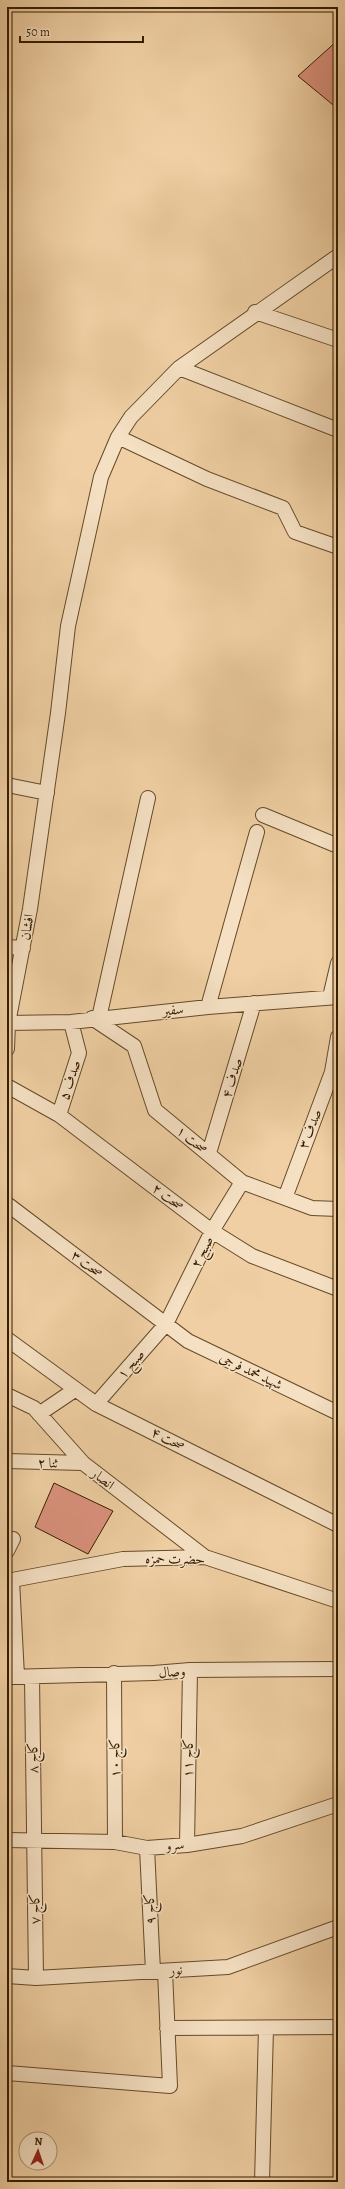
<svg xmlns="http://www.w3.org/2000/svg" width="345" height="2189" font-family="Alegreya,Amiri,serif">
<rect width="100%" height="100%" fill="#efcfa3"/>
<filter id="stains"><feTurbulence type="fractalNoise" baseFrequency=".005" numOctaves="4"/><feColorMatrix values="0 0 0 0 .2 0 0 0 0 .09 0 0 0 0 .02 0 0 0 .5 -.17"/></filter>
<radialGradient id="worn" r=".72"><stop offset=".6" stop-color="#630" stop-opacity="0"/><stop offset="1" stop-color="#630" stop-opacity=".3"/></radialGradient>
<!-- building -->
<path fill="#dc927e" stroke="#351d00" d="M338 40V109L298 76Z
M54 1483 113 1511 88 1554 35 1527Z"/>
<g fill="none" stroke-linecap="round" stroke-linejoin="round">
<defs>
<path id="minor" d="M255 312 338 340
M179 368 338 430
M118 437 207 479 283 508 295 532 338 547
M7 785 47 793
M263 815 338 846
M7 947 23 948
M330 997 338 963
M208 1007 257 832
M92 1018 134 1046 155 1110 242 1182 312 1208 338 1209
M99 1018 148 798
M7 1023 71 1022 208 1007 338 997
M7 1049 8 1023 30 909 58 713 68 626 101 477 118 437 131 417 179 368 338 256
M7 1086 59 1115 212 1231 252 1256 338 1289
M59 1115 79 1053 71 1022
M209 1153 254 1003
M285 1198 332 1072 338 1037
M7 1204 188 1341 338 1413
M7 1339 96 1404 338 1525
M7 1395 34 1408 83 1463 205 1557
M96 1404 166 1324 212 1231 242 1182
M39 1414 76 1389
M7 1461 83 1463
M7 1551 13 1539
M12 1580 17 1676
M7 1581 123 1559 205 1557 338 1601
M114 1673 115 1842
M7 1677 154 1673 190 1670 338 1669
M32 1677 36 1978
M7 1840 115 1842 147 1848 187 1845 242 1836 338 1804
M187 1845 190 1670
M147 1848 153 1971
M7 1976 36 1978 228 1967 338 1927
M167 2028 338 2027
M7 2073 170 2086 165 1971
M262 2182 266 2028"/>
</defs>
<!-- minor casing -->
<use href="#minor" stroke="#644a29" stroke-width="16"/>
<!-- minor -->
<use href="#minor" stroke="#f5e0c3" stroke-width="14"/>
</g>
<g text-anchor="middle" dominant-baseline="central" stroke-width="3" stroke-linejoin="round" paint-order="stroke">
<!-- street labels -->
<g font-size="14" fill="#351d00" stroke="#f5e0c3">
<text transform="translate(27 927) rotate(-81)">افشان</text>
<text transform="translate(173 1010) rotate(-6)">سفیر</text>
<text transform="translate(232 1078) rotate(-73)">صدف ۴</text>
<text transform="translate(70 1080) rotate(-72)">صدف ۵</text>
<text transform="translate(310 1129) rotate(-69)">صدف ۳</text>
<text transform="translate(192 1140) rotate(39)">صحت ۱</text>
<text transform="translate(168 1197) rotate(37)">صحت ۲</text>
<text transform="translate(202 1252) rotate(-64)">صبح ۲</text>
<text transform="translate(87 1264) rotate(37)">صحت ۳</text>
<text transform="translate(131 1364) rotate(-49)">صبح ۱</text>
<text transform="translate(251 1371) rotate(26)">شهید محمد فرجی</text>
<text transform="translate(168 1439) rotate(27)">صحت ۴</text>
<text transform="translate(48 1463) rotate(1)">ثنا ۲</text>
<text transform="translate(103 1479) rotate(38)">انصار</text>
<text transform="translate(175 1559) rotate(1)">حضرت حمزه</text>
<text transform="translate(172 1672) rotate(-4)">وصال</text>
<text transform="translate(33 1758) rotate(-91)">کاج ۸</text>
<text transform="translate(115 1758) rotate(-91)">کاج ۱۰</text>
<text transform="translate(188 1758) rotate(-89)">کاج ۱۱</text>
<text transform="translate(175 1845) rotate(-5)">سرو</text>
<text transform="translate(35 1909) rotate(-91)">کاج ۷</text>
<text transform="translate(150 1909) rotate(-93)">کاج ۹</text>
<text transform="translate(176 1970) rotate(-3)">نور</text>
</g>
</g>
<!-- margin -->
<rect width="345" height="2189" fill="none" stroke="#efcfa3" stroke-width="24"/>
<rect x="8" y="8" width="329" height="2173" fill="none" stroke="#351d00" stroke-width="2"/>
<rect x="12" y="12" width="321" height="2165" fill="none" stroke="#351d00"/>
<!-- north arrow -->
<g transform="translate(38 2151) rotate(3)"><circle r="19" fill="#f5e0c3" stroke="#a89275"/>
<path d="M0-3L7 15L0 10L-7 15Z" fill="#8f2418"/>
<text y="-6" font-size="11" font-weight="bold" text-anchor="middle" fill="#351d00">N</text>
</g>
<!-- scale -->
<path d="M20 36v6h123v-6" fill="none" stroke="#351d00" stroke-width="2"/>
<text x="26" y="36" font-size="12" fill="#351d00" stroke="#f5e0c3" stroke-width="3" paint-order="stroke">50 m</text>
<rect width="100%" height="100%" filter="url(#stains)"/>
<rect width="100%" height="100%" fill="url(#worn)"/>
</svg>
